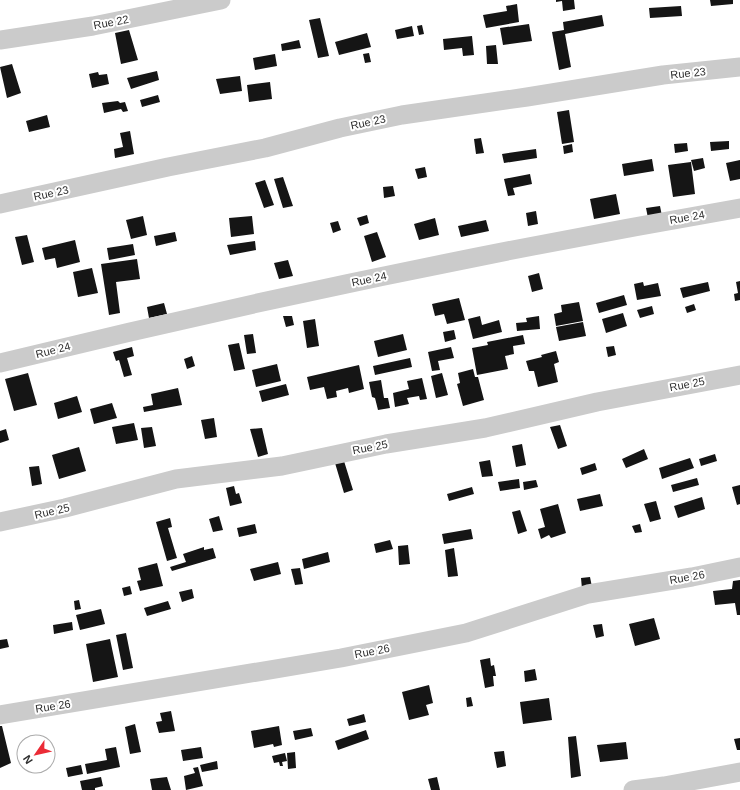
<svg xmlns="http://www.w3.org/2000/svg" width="740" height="790" font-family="Arial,sans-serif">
<rect width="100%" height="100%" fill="#fff"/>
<!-- building -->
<path fill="#151515" d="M556 0H574L575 9 563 11 562 1 556 2Z
M710 0H733V4L711 6Z
M517 4 519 22 486 28 483 15 507 11 506 6Z
M681 6 682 16 650 18 649 8Z
M602 15 604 26 565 34 571 67 559 70 552 32 564 30 563 22Z
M320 18 329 56 318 58 309 20Z
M529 24 532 41 503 45 500 28Z
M422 25 424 34 419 35 417 26Z
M412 26 414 36 397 39 395 30Z
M129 30 138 60 121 64 115 33Z
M367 33 371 47 339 55 335 42Z
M472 36 474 55 463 56 462 48 444 50 443 39Z
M299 40 301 48 282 51 281 44Z
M496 45 498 64H487L486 46Z
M369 53 371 62 365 63 363 54Z
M275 54 277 66 255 70 253 58Z
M12 64 21 93 7 98 0 67Z
M157 71 159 80 131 89 127 78Z
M98 72 99 75 107 74 109 84 92 88 89 74Z
M240 76 242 91 220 94 216 79Z
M270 82 272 99 249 102 247 85Z
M158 95 160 102 142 107 140 100Z
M118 101 120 103 125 102 128 111 123 112 121 109 104 113 102 103Z
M569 110 574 142 562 144 557 112Z
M47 115 50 127 29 132 26 121Z
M130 131 134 154 115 158 114 149 123 147 120 133Z
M481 138 484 153 476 154 474 139Z
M729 141V149L711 151 710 142Z
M687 143 688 151 675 153 674 144Z
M572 144 573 152 564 154 563 146Z
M536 149 537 158 504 163 502 154Z
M703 158 705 168 694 171 691 160Z
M652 159 654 171 624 176 622 164Z
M740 160V179L730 181 726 163Z
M691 162 695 194 673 197 668 165Z
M425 167 427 177 418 179 415 169Z
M530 174 532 184 513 188 515 195 508 196 504 179Z
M283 177 293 206 283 208 274 179Z
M265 180 274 205 264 208 255 183Z
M393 186 395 196 384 198 383 187Z
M616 194 620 214 594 219 590 199Z
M660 206 662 216 648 218 646 208Z
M536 211 538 224 528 226 526 213Z
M367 215 369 223 360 226 357 218Z
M143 216 147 235 131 239 126 220Z
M252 216 254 234 231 237 229 218Z
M435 218 439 235 419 240 414 224Z
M486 220 489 231 461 237 458 226Z
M338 221 341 230 333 233 330 223Z
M175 232 177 241 156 246 154 236Z
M377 232 386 257 372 262 364 236Z
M27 235 34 262 22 265 15 237Z
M75 240 80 262 57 268 55 258 45 260 42 248Z
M255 241 256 250 230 255 227 245Z
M133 244 135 255 109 260 107 248Z
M137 259 140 279 116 282 120 313 109 315 101 264Z
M288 260 293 276 279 279 274 263Z
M92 268 98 293 78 297 73 272Z
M539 273 543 289 532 292 528 276Z
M740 281V300L735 301 734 294 738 293 736 282Z
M643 282 644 286 658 283 661 296 637 300 634 284Z
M708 282 710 291 683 298 680 288Z
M624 295 627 305 599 313 596 303Z
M459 298 465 320 447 324 444 314 435 316 432 304Z
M579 302 583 321 556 326 554 314 562 312 561 305Z
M164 303 167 314 149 318 147 307Z
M694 304 696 310 687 313 685 307Z
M652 306 654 314 640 318 637 310Z
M623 313 627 326 606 333 602 319Z
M283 316H292L294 325 286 327Z
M480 316 482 325 499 320 502 332 473 339 468 319Z
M539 316 540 329 517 331 516 323 527 322 526 318Z
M315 319 319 346 307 348 303 321Z
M583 322 586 336 559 341 556 327Z
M454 330 456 339 445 342 443 332Z
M253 334 256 353 247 354 244 335Z
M403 334 407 350 378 357 374 341Z
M523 335 525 344 513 346 514 354 505 356 508 369 477 375 472 348 488 345 487 342Z
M239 343 245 369 234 371 228 345Z
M614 346 616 355 608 357 606 347Z
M132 347 134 356 127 358 132 375 124 377 119 360 116 361 113 352Z
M451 347 454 358 438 361 440 370 432 371 428 352Z
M556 351 559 362 554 364 558 382 538 387 534 371H529L526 361 542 357 541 355Z
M192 356 195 366 187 369 184 359Z
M410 358 412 367 375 375 373 366Z
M277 364 281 381 256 387 252 370Z
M359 365 364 389 349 393 348 388 336 391 337 397 327 399 324 387 310 390 307 377Z
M473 369 475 377H478L484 400 463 406 457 384 460 383 458 373Z
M28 373 37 405 14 411 5 379Z
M442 373 448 395 436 398 431 376Z
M422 378 427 399 420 400 419 396 407 398 409 404 395 407 393 393 409 389 407 381Z
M381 380 384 398H388L390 408 378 410 375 398 372 397 369 382Z
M286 384 289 395 262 402 259 391Z
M178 388 182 405 144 412 143 407 153 405 151 394Z
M77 396 82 412 58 419 54 403Z
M112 403 117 418 94 424 90 409Z
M214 418 217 437 205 439 201 420Z
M134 423 138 440 116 444 112 427Z
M560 425 567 446 558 449 550 427Z
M152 427 156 446 144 448 141 428Z
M262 428 268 454 258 457 250 429Z
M6 429 9 440 0 443V431Z
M522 444 526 465 516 467 512 446Z
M79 447 86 471 59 479 52 455Z
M644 449 648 459 626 468 622 459Z
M715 454 717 461 701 466 699 459Z
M690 458 694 468 662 479 659 468Z
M490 460 493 476 482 477 479 462Z
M344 461 353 490 344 493 335 463Z
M595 463 597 470 582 475 580 468Z
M39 466 42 484 32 486 29 467Z
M697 478 699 485 673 492 671 485Z
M519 479 520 488 500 491 498 482Z
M536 480 538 487 524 490 523 482Z
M740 485V504L737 505 732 487Z
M234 486 236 494 239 493 242 503 230 506 226 488Z
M472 487 474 494 449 501 447 494Z
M600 494 603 506 580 511 577 499Z
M702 497 705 509 678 518 674 506Z
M656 501 661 519 650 522 644 504Z
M558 504 566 533 551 538 549 535 541 539 538 529 545 527 540 509Z
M520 510 527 531 518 534 512 512Z
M219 516 223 530 213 532 209 519Z
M170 518 172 527 168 528 177 558 167 561 156 522Z
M255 524 257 533 239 537 237 528Z
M640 524 642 532 635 533 632 526Z
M471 529 473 539 444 544 442 534Z
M390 540 393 549 376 553 374 544Z
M408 545 410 564 399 565 398 546Z
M204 547V550L213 548 216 558 172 571 170 567 186 562 183 554Z
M454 548 458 576 448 577 445 550Z
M328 552 330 562 304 569 302 559Z
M278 562 281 574 254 581 250 569Z
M157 563 163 586 140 591 137 581 141 580 138 568Z
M300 568 303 584 295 585 291 569Z
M590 577 592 587 582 589 581 578Z
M740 580V615H737L735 603 715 605 713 591 732 589 733 581Z
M130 586 132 594 124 596 122 588Z
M192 589 194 598 182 602 179 592Z
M79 600 81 609 75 610 74 601Z
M168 601 171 609 147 616 144 608Z
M101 609 105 624 80 630 76 615Z
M654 618 660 639 635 646 629 624Z
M72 622 73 630 54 634 53 625Z
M602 624 604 636 596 638 593 625Z
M126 633 133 668 123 670 116 635Z
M7 639 9 647 0 649V640Z
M110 639 118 677 93 682 86 644Z
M490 658 491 666 494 665 496 676H493L494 686 485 688 480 660Z
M535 669 537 680 525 682 524 671Z
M429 685 433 703 426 705 429 715 409 720 402 692Z
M471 697 473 706 467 707 466 698Z
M549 698 552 720 523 724 520 702Z
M171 711 175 731 159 733 156 722 162 721 160 713Z
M364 714 366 722 349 726 347 719Z
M135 724 141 752 130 754 125 727Z
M0 726H2L11 763 0 768Z
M279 726 282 745 274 747 273 744 254 748 251 731Z
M311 728 313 736 295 740 293 731Z
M366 730 369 739 338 750 335 741Z
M576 736 581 776 571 778 568 737Z
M740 738V750H737L734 739Z
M626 742 628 759 600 762 597 745Z
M116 747 120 767 87 774 85 764 107 760 105 749Z
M201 747 203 758 183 761 181 750Z
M504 751 506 766 497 768 494 752Z
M295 752 296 768 288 769 287 753Z
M285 753 287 761 282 762 283 766H280L279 762 274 763 272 756Z
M217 761 218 769 202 772 200 765Z
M81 765 83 774 68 777 66 768Z
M198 767 203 786 186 790 184 776 195 773 193 768Z
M101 777 103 786 95 788V790H82L80 781Z
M167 777 171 790H152L150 779Z
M437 777 440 790H431L428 779Z"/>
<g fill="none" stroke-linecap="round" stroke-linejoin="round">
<!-- minor -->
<path stroke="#cbcbcb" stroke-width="19" d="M0 40 93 26 221 0
M0 204 168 167 265 148 340 128 402 115 527 97 663 75 740 67
M0 363C245 303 492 251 740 208
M0 522 65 508 176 479 282 466 386 444 485 428 597 402 740 375
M0 715 341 658 466 633 588 594 692 577 740 567
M633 790 664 786 740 772"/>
</g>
<g text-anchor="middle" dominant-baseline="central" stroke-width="4" stroke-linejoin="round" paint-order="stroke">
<!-- street labels -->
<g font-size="11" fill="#2e2e2e" stroke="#fff">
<text transform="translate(111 22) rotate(-11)">Rue 22</text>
<text transform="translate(688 73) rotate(-6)">Rue 23</text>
<text transform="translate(368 122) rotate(-12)">Rue 23</text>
<text transform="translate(51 193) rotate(-12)">Rue 23</text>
<text transform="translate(687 217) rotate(-10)">Rue 24</text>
<text transform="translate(369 279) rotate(-12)">Rue 24</text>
<text transform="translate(53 350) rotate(-14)">Rue 24</text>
<text transform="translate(687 384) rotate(-11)">Rue 25</text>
<text transform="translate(370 447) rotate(-11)">Rue 25</text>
<text transform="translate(52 511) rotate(-13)">Rue 25</text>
<text transform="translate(687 577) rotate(-10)">Rue 26</text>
<text transform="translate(372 651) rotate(-11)">Rue 26</text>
<text transform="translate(53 706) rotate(-9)">Rue 26</text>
</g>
</g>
<!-- north arrow -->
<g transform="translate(36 754) rotate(236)"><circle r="19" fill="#ffffff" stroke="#ababab"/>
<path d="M0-3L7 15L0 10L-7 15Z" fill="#eb2b36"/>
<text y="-6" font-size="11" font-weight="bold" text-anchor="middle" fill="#2e2e2e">N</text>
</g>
</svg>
